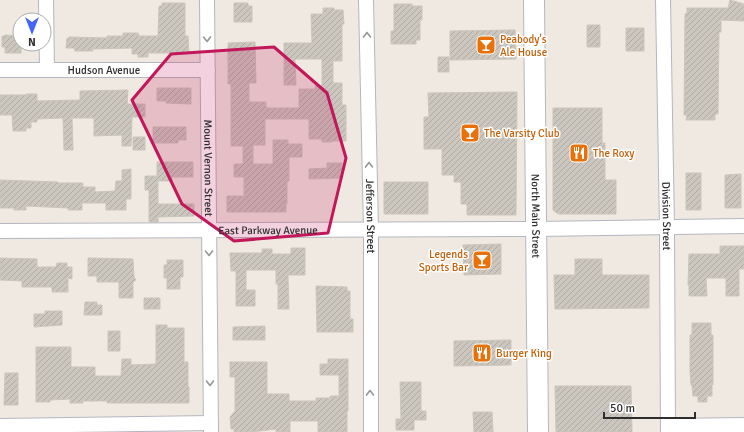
<svg xmlns="http://www.w3.org/2000/svg" width="744" height="432" font-family="Signika,sans-serif">
<defs>
<pattern id="building-hatch" width="6" height="6" patternUnits="userSpaceOnUse"><rect width="6" height="6" fill="#cbc7bf"/><path d="M-1 1l2-2M0 6l6-6M5 7l2-2" fill="none" stroke="#afaba4"/></pattern>
</defs>
<rect width="100%" height="100%" fill="#efe9e1"/>
<!-- building -->
<path fill="url(#building-hatch)" stroke="#cbc5ba" d="M730 0 744 4V21L721 20V32H719L718 114H715V120H686L687 115H684L685 14 687 13V8H728Z
M162 3H185V36H188L189 53H148V57H138V54H132V48L93 49V51H75L74 48H66L67 38 69 39V37L107 38V36H123V33H138L139 36H158L159 6H162Z
M234 3H248V6H252V22H234Z
M394 4H412V6H422V20H420V40H416V44H391V31H394Z
M323 8H334V10H343L344 24H342V61H333V83H342V105H346V141H332V142H322V139H309V119H265V145H253V164H273V140H288V144H302V157H289V181H287V204H286V212H227V196H244V177H234V164H243V146H231V84H228V43L255 42 256 83H249V102H266V108H299V89H315V86H322V59H295L296 85H284V43H312L311 14H323Z
M587 25H600V47H587Z
M626 28H644V51H626Z
M515 30 516 59 450 60V31Z
M5 35 20 36V44H21V53H5V47H2V36H5Z
M438 57H449V72H438Z
M157 88H191V104L166 103V101H157Z
M128 90 127 104H145V117H132L131 146H122V135L94 136V118H72L73 150H64L63 118 37 119V122H31V128H26V131H13L12 115H0V95H26V94H37V101L80 100V91Z
M517 92 516 215H467V204H461V182H454V175H442V149H424V117H429L428 93Z
M553 108H602V143H605V180H616V214H558L553 210Z
M153 127H186V140H178V143H153Z
M133 137H145V150H133Z
M157 162H193V177H172V181H158V204H194V216L158 217V222H149V190H145V176H157Z
M327 163H342V178L309 179V169L327 168Z
M131 169V199H126V210H106V203H82V210H68V208L26 206V210H14V208H0V180L58 182V183H83V187H95V192L115 191 116 181H122V170Z
M686 173H701V210H686Z
M741 174V208H725V175Z
M384 182H428V214H384Z
M501 244V274L464 275 463 245Z
M720 246H744V269H739V296H726V278H706L707 296H689V285H688L689 254H720Z
M291 248H305V275H288L289 309H278V284H276V270H246V290H255V306H236V271H231L230 253H262V249H272V254H291Z
M0 258 37 259V267H56L57 263H67V267H72V279L68 278V292H52V287H22V281L0 280Z
M88 258 133 259 134 277 136 280 133 282V298H119V282H97V276H88Z
M575 259H602V275H649V308L555 309 554 275H575Z
M167 260H183V277H180V289H167V278H164V265H167Z
M316 286 347 287V291H350V319H353V332H317Z
M144 298H160V309H144Z
M85 302H97V305H102V315H84Z
M45 311H62V325L34 327V314H45Z
M692 323H711V335H713V385L712 384V396H707V402H698V396H693L692 385H691L690 371V335H692Z
M156 325H167V328H184V362H188V387H189V403H107V401H83V403H70V399L50 400V402H36V347H71V367H95V376H121L122 359H131V365L156 364Z
M265 326V340H233V327Z
M108 331H120V351H108Z
M511 340V365L454 366V341Z
M328 359H348V411H347V432H318V421H290V432H276V429L251 432H234V429H231L230 417 235 411V377H230V362H267V394H289V401H316V398H330V396H339V375H320V364H328Z
M5 373H18V405H4Z
M400 382H421V411H426V420H414V430H396V419H401Z
M555 386H631L632 432H556Z
M473 412H492L493 432H474Z"/>
<g fill="none" stroke-linecap="round" stroke-linejoin="round">
<defs>
<g id="street">
<path d="M46 0 47 70"/>
<path id="s1" d="M207 0 211 432"/>
<path id="s2" d="M366 0 371 230V432"/>
<path id="s3" d="M663 0 667 228 668 432"/>
<path id="s4" d="M0 70H208"/>
<path id="s5" d="M0 231 536 229 744 226"/>
<path d="M0 426 211 423"/>
<path d="M668 426 744 425"/>
</g>
<g id="secondary">
<path id="s6" d="M534 0 538 432"/>
</g>
</defs>
<!-- street casing -->
<use href="#street" stroke="#b4b7c1" stroke-width="16"/>
<!-- secondary casing -->
<use href="#secondary" stroke="#b4b7c1" stroke-width="22"/>
<!-- street -->
<use href="#street" stroke="#fff" stroke-width="14"/>
<!-- secondary -->
<use href="#secondary" stroke="#fff" stroke-width="20"/>
</g>
<!-- one-way arrows -->
<defs><path id="oneway-chevron" d="M-2-3.5L2.5 0L-2 3.5" fill="none" stroke-width="1.6" stroke-linecap="round" stroke-linejoin="round"/></defs>
<g stroke="#969696">
<use href="#oneway-chevron" transform="translate(367 35) rotate(-91)"/>
<use href="#oneway-chevron" transform="translate(207 39) rotate(89)"/>
<use href="#oneway-chevron" transform="translate(369 165) rotate(-91)"/>
<use href="#oneway-chevron" transform="translate(209 253) rotate(89)"/>
<use href="#oneway-chevron" transform="translate(210 383) rotate(89)"/>
<use href="#oneway-chevron" transform="translate(370 393) rotate(-91)"/>
</g>
<!-- marked area -->
<path fill="#c2185b" fill-opacity="0.2" stroke="#c2185b" stroke-width="3" stroke-linejoin="round" d="M274 47 327 93 346 158 328 233 234 241 182 204 132 100 171 54Z"/>
<!-- icons -->
<defs>
<symbol id="bar-square" viewBox="-11 -11 22 22"><rect x="-9" y="-9" width="18" height="18" rx="4" fill="#e8710a" stroke="#fff"/><path d="M-6-5H6L.8 .8V4.5H3.5V6h-7V4.5H-.8V.8Z" fill="#fff"/></symbol>
<symbol id="restaurant-square" viewBox="-11 -11 22 22"><rect x="-9" y="-9" width="18" height="18" rx="4" fill="#e8710a" stroke="#fff"/><path d="M-5-6h1v4h1v-4h1v4h1v-4h1v5L-1.5 .5V6h-2V.5L-5-1ZM5-6V6H3V1.5H1.5Q1.5-4 5-6Z" fill="#fff"/></symbol>
</defs>
<g fill-rule="evenodd">
<use href="#bar-square" x="475" y="34" width="22" height="22"/>
<use href="#bar-square" x="459" y="122" width="22" height="22"/>
<use href="#restaurant-square" x="568" y="142" width="22" height="22"/>
<use href="#bar-square" x="471" y="249" width="22" height="22"/>
<use href="#restaurant-square" x="471" y="342" width="22" height="22"/>
</g>
<g text-anchor="middle" dominant-baseline="central" stroke-width="3" stroke-linejoin="round" paint-order="stroke">
<!-- food labels -->
<g font-size="11" fill="#c56008" stroke="#fff" text-anchor="start">
<text x="500" y="39">Peabody's<tspan x="500" dy="13">Ale House</tspan></text>
<text x="484" y="133">The Varsity Club</text>
<text x="593" y="153">The Roxy</text>
<text x="468" y="254" text-anchor="end">Legends<tspan x="468" dy="13">Sports Bar</tspan></text>
<text x="496" y="353">Burger King</text>
</g>
<!-- street labels -->
<g font-size="11" fill="#2e2e2e" stroke="#fff">
<text stroke="none"><textPath href="#s4" startOffset="104">Hudson Avenue</textPath></text>
<text stroke="none"><textPath href="#s1" startOffset="168">Mount Vernon Street</textPath></text>
<text stroke="none"><textPath href="#s2" startOffset="216">Jefferson Street</textPath></text>
<text stroke="none"><textPath href="#s6" startOffset="216">North Main Street</textPath></text>
<text stroke="none"><textPath href="#s3" startOffset="216">Division Street</textPath></text>
<text stroke="none"><textPath href="#s5" startOffset="268">East Parkway Avenue</textPath></text>
</g>
</g>
<!-- north arrow -->
<g transform="translate(32 32) rotate(180)"><circle r="19" fill="#ffffff" stroke="#ababab"/>
<path d="M0-3L7 15L0 10L-7 15Z" fill="#4264fb"/>
<text y="-6" font-size="11" font-weight="bold" text-anchor="middle" fill="#2e2e2e">N</text>
</g>
<!-- scale -->
<path d="M604 412v6h91v-6" fill="none" stroke="#2e2e2e" stroke-width="2"/>
<text x="610" y="412" font-size="12" fill="#2e2e2e" stroke="#ffffff" stroke-width="3" paint-order="stroke">50 m</text>
</svg>
